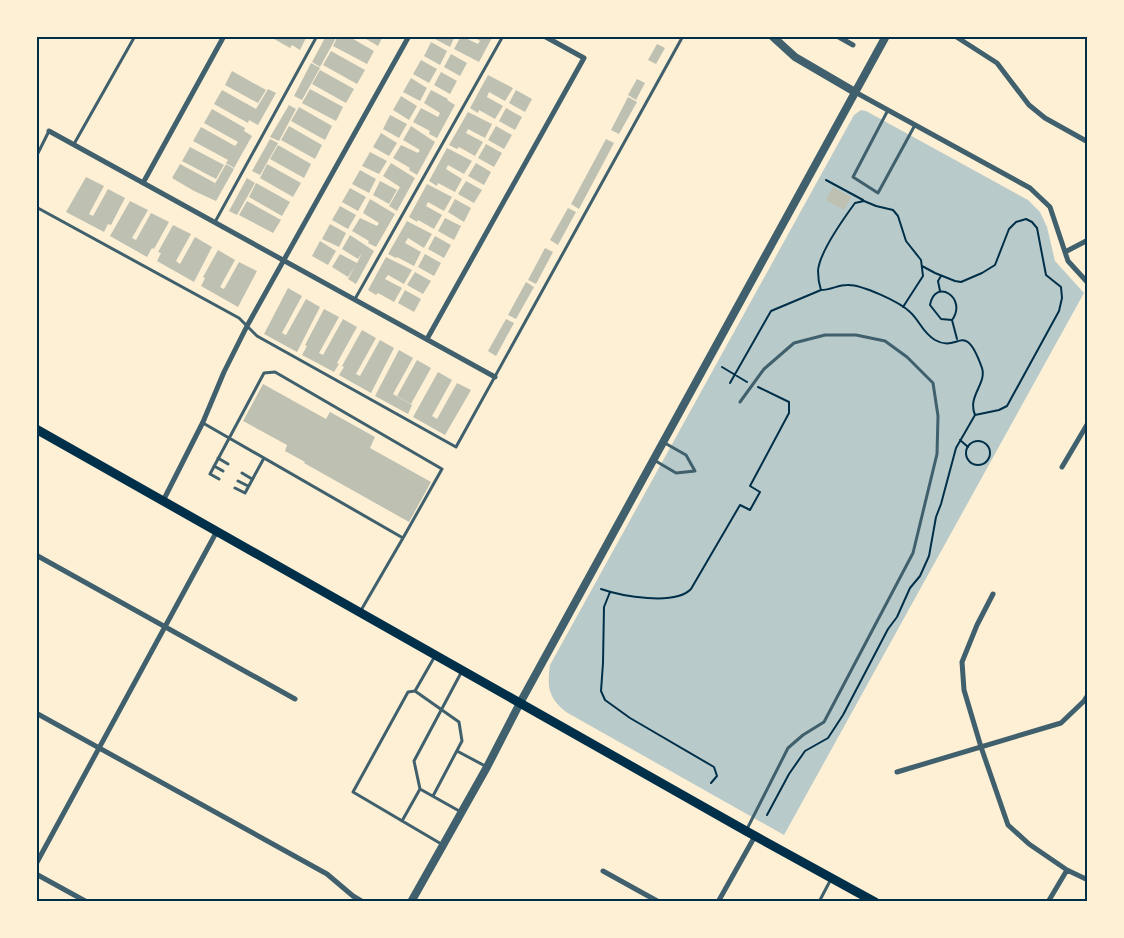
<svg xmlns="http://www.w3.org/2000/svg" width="1124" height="938" font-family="'Noto Serif',serif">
<rect width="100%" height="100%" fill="#fdf0d5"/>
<!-- green -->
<path fill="#b9caca" d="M861 110 866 111 1028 200 1040 212 1047 227 1055 261 1084 293 784 835 566 712C548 697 547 687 550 665L854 115Z"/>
<!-- building -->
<path fill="#bec0b2" d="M269 36H307L300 50 292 45 290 48Z
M326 36H337L320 67 312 62Z
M338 36H348L374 51 367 64 333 46Z
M361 36H383L378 46Z
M434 36H455L450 47 433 38Z
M461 36 478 44 480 41 473 36H493L479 62 454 49Z
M431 42 447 51 440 65 424 56Z
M657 44 665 48 656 64 648 60Z
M331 51 365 70 357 84 323 65Z
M451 54 467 63 460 76 444 67Z
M421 60 437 69 429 83 413 74Z
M311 63 320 68 302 100 294 96Z
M320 70 354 89 346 103 312 84Z
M232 71 266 90 258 103 225 85Z
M441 72 457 81 450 94 434 85Z
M488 75 513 88 505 101 489 92 487 97 503 106 495 119 479 110 478 113 470 108Z
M411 78 427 88 420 101 403 92Z
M637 79 645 83 636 100 628 95Z
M268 89 276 93 258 125 249 120 248 123 214 104 222 90 256 109Z
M310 89 343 107 336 121 302 103Z
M431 90 448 99 447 100 455 105 437 138 429 134 430 131 413 122 421 108 438 117 440 113 424 103Z
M516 90 532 99 525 112 509 103Z
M401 96 417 106 409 120 393 110Z
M628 97 637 102 619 134 611 130Z
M289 105 296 109 279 141 270 137Z
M299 107 332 126 325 140 291 121Z
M506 108 522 117 515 130 499 121Z
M212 109 245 128 244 131 252 136 234 168 226 163 228 160 193 141 201 127 235 146 238 142 204 123Z
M468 112 492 124 485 138 468 129 466 133 483 142 475 156 459 147 457 149 449 145Z
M390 115 407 124 399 138 383 129Z
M289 126 322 145 315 159 281 140Z
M411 126 435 142 417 175 409 170 410 168 393 158 401 145 418 153 420 150 403 140Z
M496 126 512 135 504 149 488 140Z
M381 133 397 143 389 156 373 147Z
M270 139 278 143 260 175 252 171Z
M606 139 614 143 579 209 571 204Z
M486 144 502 153 494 167 478 158Z
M278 145 311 164 304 178 270 159Z
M190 147 224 165 216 179 182 161Z
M447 148 472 161 464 174 448 165 446 169 462 179 455 192 438 183 437 186 429 181Z
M370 152 387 161 379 174 362 166Z
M391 163 415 178 397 211 389 206 400 187 383 176Z
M476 163 491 172 484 185 468 176Z
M180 164 215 183 212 189 226 164 234 169 216 201 194 191 172 178Z
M267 164 301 183 293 197 260 178Z
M360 170 376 179 369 193 352 184Z
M86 177 104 186 89 214 93 216 108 189 125 198 111 225 108 224 104 232 66 212Z
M247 178 255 183 237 215 229 211Z
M380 181 397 190 389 204 373 195Z
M466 181 482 190 474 203 458 194Z
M256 183 290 202 282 216 249 197Z
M427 184 452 197 444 211 428 202 426 206 442 215 434 229 418 220 417 222 409 217Z
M833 187 851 197 844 210 826 200Z
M350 188 366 197 358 211 342 202Z
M370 199 395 214 376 247 368 243 369 241 352 231 360 218 377 226 379 223 363 213Z
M455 199 471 208 464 222 448 212Z
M130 201 148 210 132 238 136 240 151 213 169 222 154 249 152 248 147 257 110 236Z
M247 201 281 220 273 233 239 215Z
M340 206 356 215 348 229 332 220Z
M568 208 576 212 558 245 550 240Z
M445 218 461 226 454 240 438 231Z
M407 221 432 234 424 248 408 238 405 243 421 252 414 266 397 257 396 258 388 254Z
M330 224 346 233 339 247 322 239Z
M173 225 191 234 176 261 180 264 195 237 212 247 194 282 157 261 161 253 158 252Z
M350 235 374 251 356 284 348 279 355 266 348 277 332 267 340 254 357 263 362 253 358 259 342 249Z
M435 236 451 245 444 258 428 249Z
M320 241 336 251 328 265 312 256Z
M545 248 553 252 536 284 528 280Z
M218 250 235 260 220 287 224 289 239 262 257 271 238 307 201 286 205 278 203 277Z
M425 254 441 263 434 276 418 267Z
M386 257 412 270 404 284 388 275 385 279 402 288 394 302 378 293 376 295 368 290Z
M415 272 431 281 423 294 407 285Z
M526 282 534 287 516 319 508 315Z
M288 288 302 296 282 333 286 335 306 299 320 307 297 352 264 334Z
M405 290 421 299 414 312 398 303Z
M324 309 339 317 319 353 323 355 343 319 357 327 337 363 339 364 334 372 302 355 307 346 305 345Z
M506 319 514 323 496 356 488 351Z
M362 330 376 338 356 374 360 376 380 340 394 348 371 393 339 375 344 367 342 366Z
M399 350 413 358 393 394 412 405 408 414 375 396Z
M417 360 431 368 411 404 397 396Z
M438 372 452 380 432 416 437 419 457 383 471 390 445 435 413 417Z
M263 384 326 419 330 412 375 437 370 448 431 482 409 522 304 463 305 462 285 451 287 445 243 421Z"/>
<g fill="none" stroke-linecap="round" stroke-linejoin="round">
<!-- path -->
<path stroke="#003049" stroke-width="2" d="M826 180 863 200
M821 290C819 284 818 278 818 271 819 253 844 218 855 203L864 201 876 206 893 210 898 216 906 241 921 260 923 276 903 307
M940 291 938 281 941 276
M952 320 941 319 930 305C935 277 968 298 952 320L957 339
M722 367 747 382
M730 383 771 311 821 290C831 290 838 285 847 285 861 284 900 302 910 312 920 321 922 332 935 340 959 354 964 318 982 368 987 384 967 396 975 415
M960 440 968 447
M966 453a12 12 0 1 1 24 0a12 12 0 1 1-24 0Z
M601 589C621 596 675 606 691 589L740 505 750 510 760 492 750 486 789 413V402L758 387
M610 592 604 607 603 663 601 691 605 700 630 718 714 767 717 776 711 783
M767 815 789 774 805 751 828 738 843 715 888 629 897 617 910 588 920 576 929 556 936 517 941 504 956 448 975 415 999 410 1007 406 1059 311 1062 298 1061 287 1046 275 1037 228 1032 222 1026 219 1016 222 1009 229 995 265 982 273 961 282 955 281 935 273 922 266"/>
<!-- service -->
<path stroke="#3f606c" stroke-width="3" d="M888 110 853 177 878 193 915 125
M74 144 135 36
M36 157 49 131
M36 207 239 318 257 336 456 447 683 36
M215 222 317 36
M355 299 503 36
M740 402 764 369 794 343 825 335H856L885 341 907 357 933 383 938 416 937 454 913 553 824 722 803 735 788 748 747 829
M203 423 403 538 360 612
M218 458 228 464
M654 460 676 473 695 471 686 455 663 442
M214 466 223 471
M242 473 252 479
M219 479 210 474 264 373 275 372 442 469 403 538
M238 481 248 486
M235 488 245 493 264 458
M435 656 415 691 408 692 353 792 443 845
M415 691 459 722 462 741 433 796
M457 751 487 767
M461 812 420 789 414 761 462 671
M402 821 420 789
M819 902 831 879"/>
<!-- minor -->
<path stroke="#3f606c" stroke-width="5" d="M837 36 853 45
M955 36 997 63 1029 105 1045 118 1088 142
M855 92 1030 188 1050 207 1068 261 1088 283
M49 131 495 377
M143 183 224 36
M1065 252 1088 240
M427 339 584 58 544 36
M1062 467 1088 423
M163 501 203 422 224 372 247 326 409 36
M36 555 295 699
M993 594 977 625 962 662 964 690 981 747 1008 825 1029 844 1067 870 1088 880
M36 713 327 874 353 896 363 902
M897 772 1061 723 1084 701 1088 695
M36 864 217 531
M603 871 659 902
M36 874 87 902
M718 902 755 836
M1048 902 1067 870"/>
<!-- tertiary -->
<path stroke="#3f606c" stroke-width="8" d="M772 36 795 57 855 92
M411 902 487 767 520 703 886 36"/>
<!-- secondary -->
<path stroke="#003049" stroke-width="9" d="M36 429 746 831 875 902"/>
</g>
<!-- border -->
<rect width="1124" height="938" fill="none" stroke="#fdf0d5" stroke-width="75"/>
<rect x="38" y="38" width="1048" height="862" fill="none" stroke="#003049" stroke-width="2"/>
</svg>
